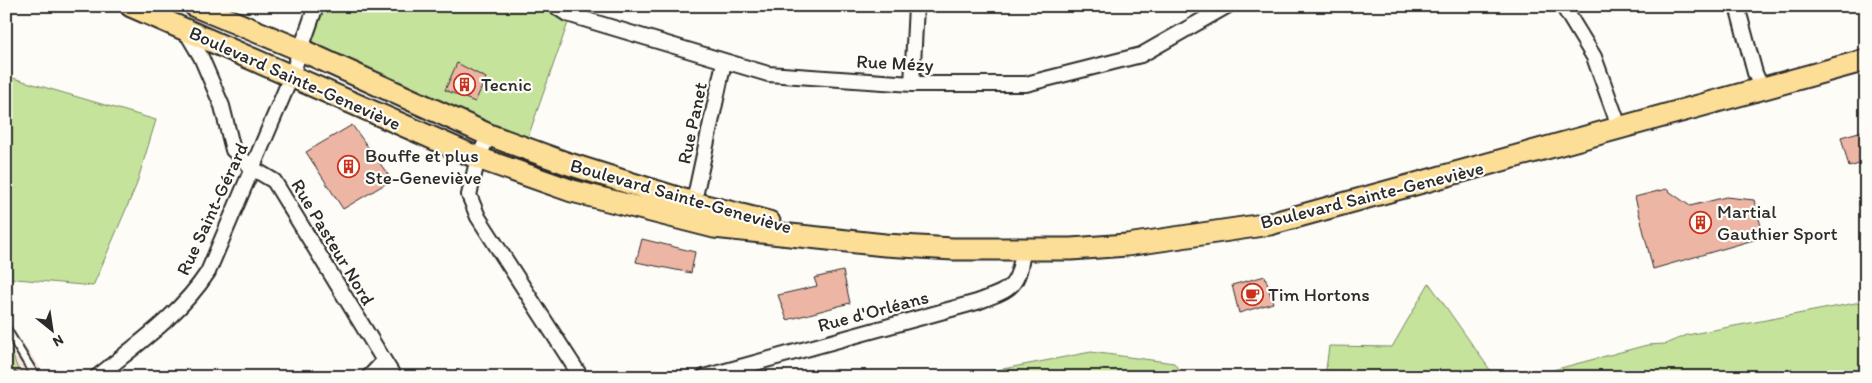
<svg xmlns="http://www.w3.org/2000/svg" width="1872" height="383" font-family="Itim,sans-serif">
<rect width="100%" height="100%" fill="#fdfcf7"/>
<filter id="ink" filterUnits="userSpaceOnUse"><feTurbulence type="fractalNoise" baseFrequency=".02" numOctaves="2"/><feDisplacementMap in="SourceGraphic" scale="10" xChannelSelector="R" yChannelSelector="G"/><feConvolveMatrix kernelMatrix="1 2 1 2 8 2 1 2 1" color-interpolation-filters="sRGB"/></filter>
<g filter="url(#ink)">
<!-- built -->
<path fill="#f8e7de" d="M6 315 16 334 47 377H6Z"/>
<!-- green -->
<path fill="#c5e39b" stroke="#788763" d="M317 6H544L570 17 527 140 305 45Z
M6 76 156 120 136 186 93 286 6 278V180L13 145 6 143Z
M1429 283 1495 377H1325L1329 346 1392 347Z
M1866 301V377H1527L1647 345 1665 344 1687 335Z
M6 338 21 377H6Z
M1091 352 1174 363 1184 377H961Z"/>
<!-- building -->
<path fill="#edb5a4" stroke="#2b2b2b" d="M457 63 486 78 475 102 445 90Z
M352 125 392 180 343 209 306 152Z
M1866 130V162L1849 167 1841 137Z
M1666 189 1690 206 1726 197 1754 200 1764 237 1653 269 1635 197Z
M642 239 695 252 691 273 636 262Z
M843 271 850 303 787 320 778 295 817 286 814 278Z
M1265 276 1273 303 1239 313 1232 285Z"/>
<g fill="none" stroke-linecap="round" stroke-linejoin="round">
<defs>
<path id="service" d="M6 328 36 377"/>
<path id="minor" d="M555 6 567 14 768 74 912 84H1026L1141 55 1227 6
M1563 6 1594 57 1620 129
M1737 6 1755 73 1762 89
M185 30 201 57 222 106 233 150 252 168 274 181 394 377
M912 84 916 6
M489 135 478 158 469 195 478 217 581 377
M696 192 724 62
M97 377C136 345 180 315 208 272L291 77 316 6
M369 377 384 361
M704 377 977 302C1012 289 1018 288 1023 250"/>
<path id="primary" d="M131 6 478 158 572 191 714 227 885 245 953 249H1071L1127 245 1270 224 1866 60
M195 6 301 50 489 135 566 163 690 202 769 222"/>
</defs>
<!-- service casing -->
<use href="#service" stroke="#2b2b2b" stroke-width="11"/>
<!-- minor casing -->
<use href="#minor" stroke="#2b2b2b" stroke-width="18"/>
<!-- primary casing -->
<use href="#primary" stroke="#2b2b2b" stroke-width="25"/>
<!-- path -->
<path stroke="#2b2b2b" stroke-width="2.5" stroke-dasharray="5 4" stroke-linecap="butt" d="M6 367 23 377"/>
<!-- service -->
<use href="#service" stroke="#fdfcf7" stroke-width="7"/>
<!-- minor -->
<use href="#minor" stroke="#fdfcf7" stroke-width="14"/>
<!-- primary -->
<use href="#primary" stroke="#fdde96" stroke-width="21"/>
</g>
</g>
<!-- icons -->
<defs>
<symbol id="building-ring" viewBox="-11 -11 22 22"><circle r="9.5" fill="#fdfcf7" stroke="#c8321e" stroke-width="1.5"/><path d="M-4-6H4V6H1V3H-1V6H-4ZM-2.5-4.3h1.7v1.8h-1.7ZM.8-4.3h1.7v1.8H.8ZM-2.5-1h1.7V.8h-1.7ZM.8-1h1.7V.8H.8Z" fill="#c8321e"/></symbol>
<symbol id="cafe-ring" viewBox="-11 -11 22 22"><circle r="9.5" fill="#fdfcf7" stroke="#c8321e" stroke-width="1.5"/><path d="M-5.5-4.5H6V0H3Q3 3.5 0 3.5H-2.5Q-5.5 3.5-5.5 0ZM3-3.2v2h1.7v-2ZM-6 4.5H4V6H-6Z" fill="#c8321e"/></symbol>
</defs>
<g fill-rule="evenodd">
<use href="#building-ring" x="452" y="72" width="25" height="25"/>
<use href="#building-ring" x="336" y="154" width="25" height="25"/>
<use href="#building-ring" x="1688" y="210" width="25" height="25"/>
<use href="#cafe-ring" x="1240" y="282" width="25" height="25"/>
</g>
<g text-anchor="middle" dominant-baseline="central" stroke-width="4.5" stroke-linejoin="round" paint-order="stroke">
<!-- street labels -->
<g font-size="19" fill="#2b2b2b" stroke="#fdfcf7">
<text transform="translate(895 63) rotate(3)">Rue Mézy</text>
<text transform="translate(295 78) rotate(24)">Boulevard Sainte-Geneviève</text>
<text transform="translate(692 123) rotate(-78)">Rue Panet</text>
<text transform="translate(1372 195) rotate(-14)">Boulevard Sainte-Geneviève</text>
<text transform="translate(681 196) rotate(16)">Boulevard Sainte-Geneviève</text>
<text transform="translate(212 209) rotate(-65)">Rue Saint-Gérard</text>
<text transform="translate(333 242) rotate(59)">Rue Pasteur Nord</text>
<text transform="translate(873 311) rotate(-15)">Rue d'Orléans</text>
</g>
<!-- poi labels -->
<g font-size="19" fill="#2b2b2b" stroke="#fdfcf7" text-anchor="start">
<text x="481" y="84">Tecnic</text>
<text x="365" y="155">Bouffe et plus<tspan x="365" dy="22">Ste-Geneviève</tspan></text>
<text x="1717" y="211">Martial<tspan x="1717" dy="22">Gauthier Sport</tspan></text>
<text x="1268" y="294">Tim Hortons</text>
</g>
</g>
<!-- margin -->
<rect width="1872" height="383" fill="none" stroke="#fdfcf7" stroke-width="25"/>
<rect x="12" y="12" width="1847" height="358" fill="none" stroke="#2b2b2b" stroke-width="2" filter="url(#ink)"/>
<!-- north arrow -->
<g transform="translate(52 330) rotate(150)" stroke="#fdfcf7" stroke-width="4" paint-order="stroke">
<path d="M0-4L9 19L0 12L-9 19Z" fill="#2b2b2b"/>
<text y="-8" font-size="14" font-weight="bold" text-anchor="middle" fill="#2b2b2b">N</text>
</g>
</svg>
